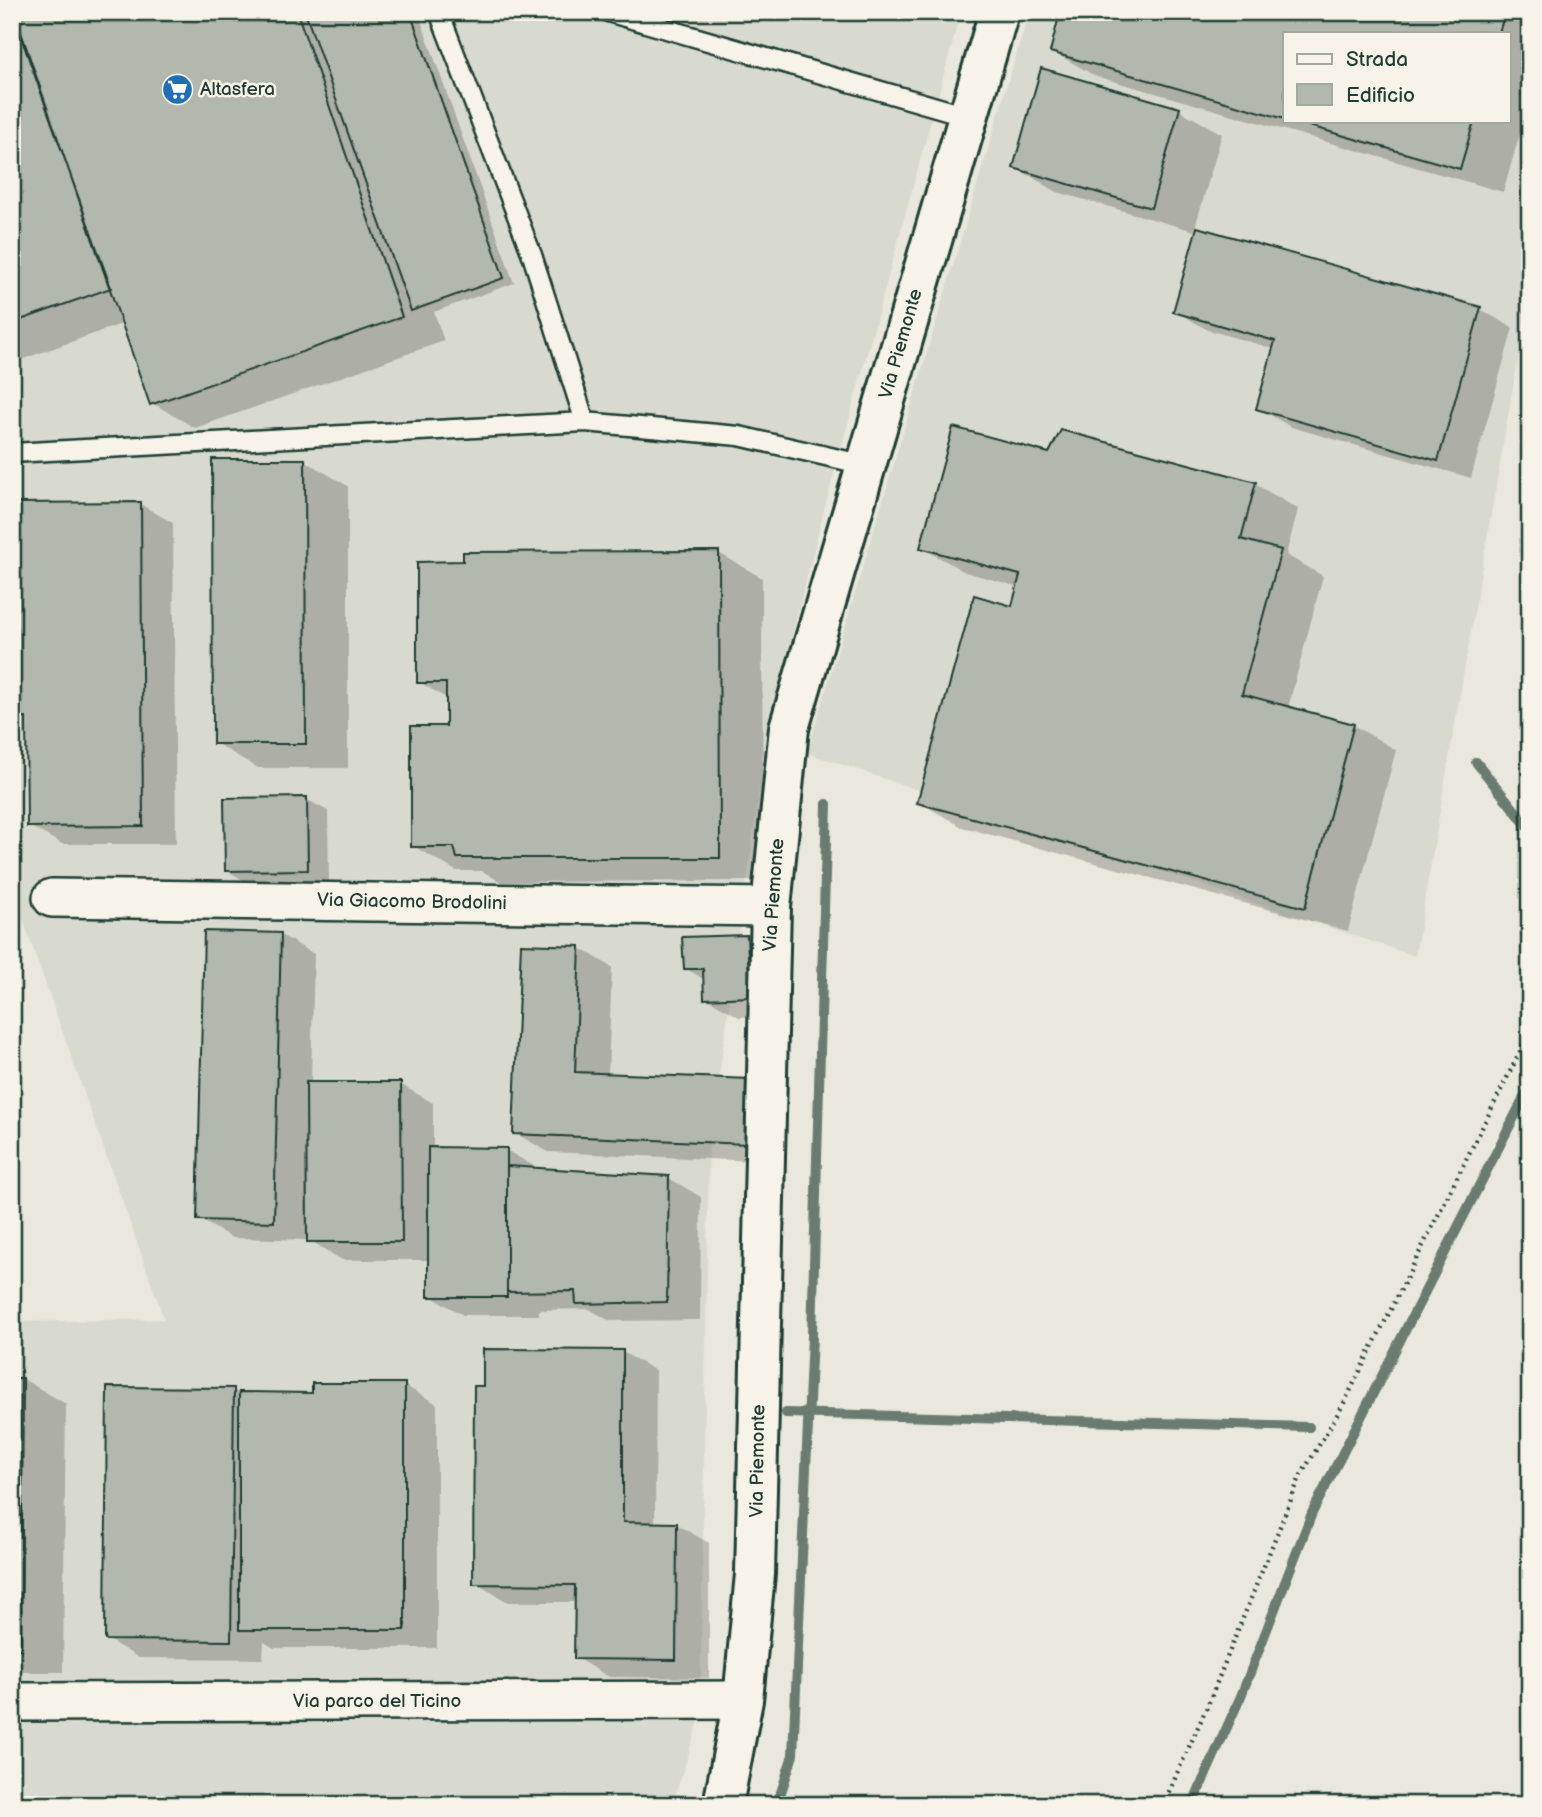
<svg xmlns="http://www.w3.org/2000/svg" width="1542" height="1817" font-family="'Balsamiq Sans',sans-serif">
<rect width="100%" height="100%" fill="#eae8dd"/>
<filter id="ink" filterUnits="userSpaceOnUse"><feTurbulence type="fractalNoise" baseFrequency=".0143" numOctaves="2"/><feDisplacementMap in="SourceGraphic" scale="14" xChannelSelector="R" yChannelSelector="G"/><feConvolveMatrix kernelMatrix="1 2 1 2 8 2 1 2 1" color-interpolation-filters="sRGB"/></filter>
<g filter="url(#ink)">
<!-- built -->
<path fill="#d9dacf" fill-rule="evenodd" d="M12 12H961L822 518 768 730 709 1148 700 1718 672 1805H12V1322L164 1319 12 889Z
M1029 12H1530V289L1415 956 807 753ZM1285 33H1509V121H1285Z"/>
<!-- shadow -->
<path fill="#0003" fill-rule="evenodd" d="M12 12H418L514 283 434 312 444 341 195 428 152 403 124 323 12 363Z
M1062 12H1530V99L1503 192 1095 76 1052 51ZM1285 33H1509V121H1285Z
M1179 110 1222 134 1194 231 1057 192 1015 167Z
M1480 309 1513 328 1471 478 1291 427 1258 408 1275 349 1208 330 1175 311Z
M1050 455 1255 484 1298 509 1286 555 1323 576 1288 708 1353 725 1396 750 1348 931 962 827 919 802 1013 608 1019 587 965 572 922 548Z
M305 461 348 486V768H258L215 743Z
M140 504 173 523 176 844H62L29 826 28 736 12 733V505Z
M719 553 762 578 763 881 501 882 482 871H456L413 846 447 728 448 699 419 682Z
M306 799 328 811 329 882 248 883 226 870Z
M281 935 314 954 311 1084H400L433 1103V1149L506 1150 539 1169 669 1178 701 1197 700 1320 610 1321 589 1309 539 1310V1315H463L430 1296V1260H342L309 1240 232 1238 199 1219Z
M747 936 780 955 782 1015 739 1017 706 998 705 980 685 968Z
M580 948 612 967 608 1075 749 1081 780 1162 548 1152 515 1133Z
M623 1352 656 1371 655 1524H676L709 1543V1678L609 1677 576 1658 577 1602H508L475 1583 484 1388Z
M12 1379H23L66 1404 63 1672H12Z
M404 1385 437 1404V1648H274L264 1642 263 1659 139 1658 107 1639 233 1390 241 1394H314Z"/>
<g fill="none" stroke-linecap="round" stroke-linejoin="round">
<!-- stream -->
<path stroke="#6a7c72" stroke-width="10" d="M1476 762 1530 829
M786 1413 1309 1427
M777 1805 793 1755 812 1336 827 804
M1192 1805 1241 1696 1312 1513 1530 1086"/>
</g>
<!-- building -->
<path fill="#b2b8ae" stroke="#1f3d34" stroke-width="2" d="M12 12 111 288 12 323Z
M14 12H297L402 317 150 405Z
M305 12H410L504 278 411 311Z
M1060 12H1505L1499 33H1285V119L1050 52Z
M1041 68 1180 108 1151 208 1013 168Z
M1292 121H1474L1460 169Z
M1197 227 1481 307 1438 461 1256 409 1275 341 1173 312Z
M953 427 1049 453 1061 430 1256 482 1241 539 1281 550 1242 694 1354 724 1305 908 917 803 974 595 1012 606 1020 575 920 548Z
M212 459H305L306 744H213Z
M141 502 143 826 27 827 26 718H12V503Z
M719 551 720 858H457L454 847H411V726H446V683H417V562L463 561V552Z
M307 797 308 870 225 871 224 798Z
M204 931 281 933 274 1222 197 1220Z
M747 935 750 997 704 999 703 969H684L682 937Z
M521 944 580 946 575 1072 750 1079 747 1144 513 1134Z
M306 1082H401L402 1242H307Z
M428 1147 507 1148V1297H428Z
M507 1166 669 1176 667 1302 576 1304 575 1291 507 1292Z
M483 1349 623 1350V1522L677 1523 676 1660 574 1659 575 1585 473 1584 474 1386H483Z
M12 1378H23L21 1649H12Z
M312 1383H405V1630H239V1392L312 1393Z
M107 1387 234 1388 231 1641 105 1640Z"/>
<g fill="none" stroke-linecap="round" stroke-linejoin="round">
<defs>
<path id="lane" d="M439 12 532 255 585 422 739 436 865 465
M608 12 967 116
M12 453 585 422"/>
<path id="street" d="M52 898 771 907
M12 1702 743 1700"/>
<path id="secondary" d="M723 1805 743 1700 755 1574 771 907 789 728 999 12"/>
</defs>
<!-- lane casing -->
<use href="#lane" stroke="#1f3d34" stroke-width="23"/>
<!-- street casing -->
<use href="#street" stroke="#1f3d34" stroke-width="42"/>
<!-- secondary casing -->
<use href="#secondary" stroke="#1f3d34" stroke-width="44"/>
<!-- path -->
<path stroke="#1f3d34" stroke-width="4.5" stroke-dasharray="2 5" stroke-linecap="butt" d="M1163 1805 1207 1707 1300 1477 1343 1405 1530 1032"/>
<!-- lane -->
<use href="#lane" stroke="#f7f3e8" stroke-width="18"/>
<!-- street -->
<use href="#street" stroke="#f7f3e8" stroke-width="37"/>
<!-- secondary -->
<use href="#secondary" stroke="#f7f3e8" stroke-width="38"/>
</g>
</g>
<!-- icons -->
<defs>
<symbol id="supermarket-disc" viewBox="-11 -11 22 22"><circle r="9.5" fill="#1f6fb2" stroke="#f7f3e8"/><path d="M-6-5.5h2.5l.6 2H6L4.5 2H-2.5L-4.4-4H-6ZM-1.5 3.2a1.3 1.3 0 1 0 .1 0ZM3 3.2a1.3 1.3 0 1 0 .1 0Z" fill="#fff"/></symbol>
</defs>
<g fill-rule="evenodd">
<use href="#supermarket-disc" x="160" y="72" width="35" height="35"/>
</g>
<g text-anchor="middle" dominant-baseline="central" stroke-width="5" stroke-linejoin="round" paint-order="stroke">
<!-- poi labels -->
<g font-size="19" fill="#1f3d34" stroke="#f7f3e8" text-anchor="start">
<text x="200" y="89">Altasfera</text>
</g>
<!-- street labels -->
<g font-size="19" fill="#1f3d34" stroke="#f7f3e8">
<text transform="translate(901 344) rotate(-74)">Via Piemonte</text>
<text transform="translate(774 895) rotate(-86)">Via Piemonte</text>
<text transform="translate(412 902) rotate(1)">Via Giacomo Brodolini</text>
<text transform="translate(758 1461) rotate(-89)">Via Piemonte</text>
<text x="377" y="1701">Via parco del Ticino</text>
</g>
</g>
<!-- margin -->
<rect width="1542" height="1817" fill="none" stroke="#f7f3e8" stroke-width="42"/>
<rect x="21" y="21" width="1500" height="1775" fill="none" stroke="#1f3d34" stroke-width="2.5" filter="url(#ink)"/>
<!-- legend -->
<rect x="1283" y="32" width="228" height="91" fill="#f7f3e8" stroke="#a1aaa0" stroke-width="2"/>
<rect x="1297" y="54" width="35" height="10" fill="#f7f3e8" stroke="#a1aaa0" stroke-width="2"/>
<text x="1346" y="66" font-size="21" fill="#1f3d34">Strada</text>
<rect x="1297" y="84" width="35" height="21" fill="#b2b8ae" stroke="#a1aaa0" stroke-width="2"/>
<text x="1346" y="102" font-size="21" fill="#1f3d34">Edificio</text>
</svg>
